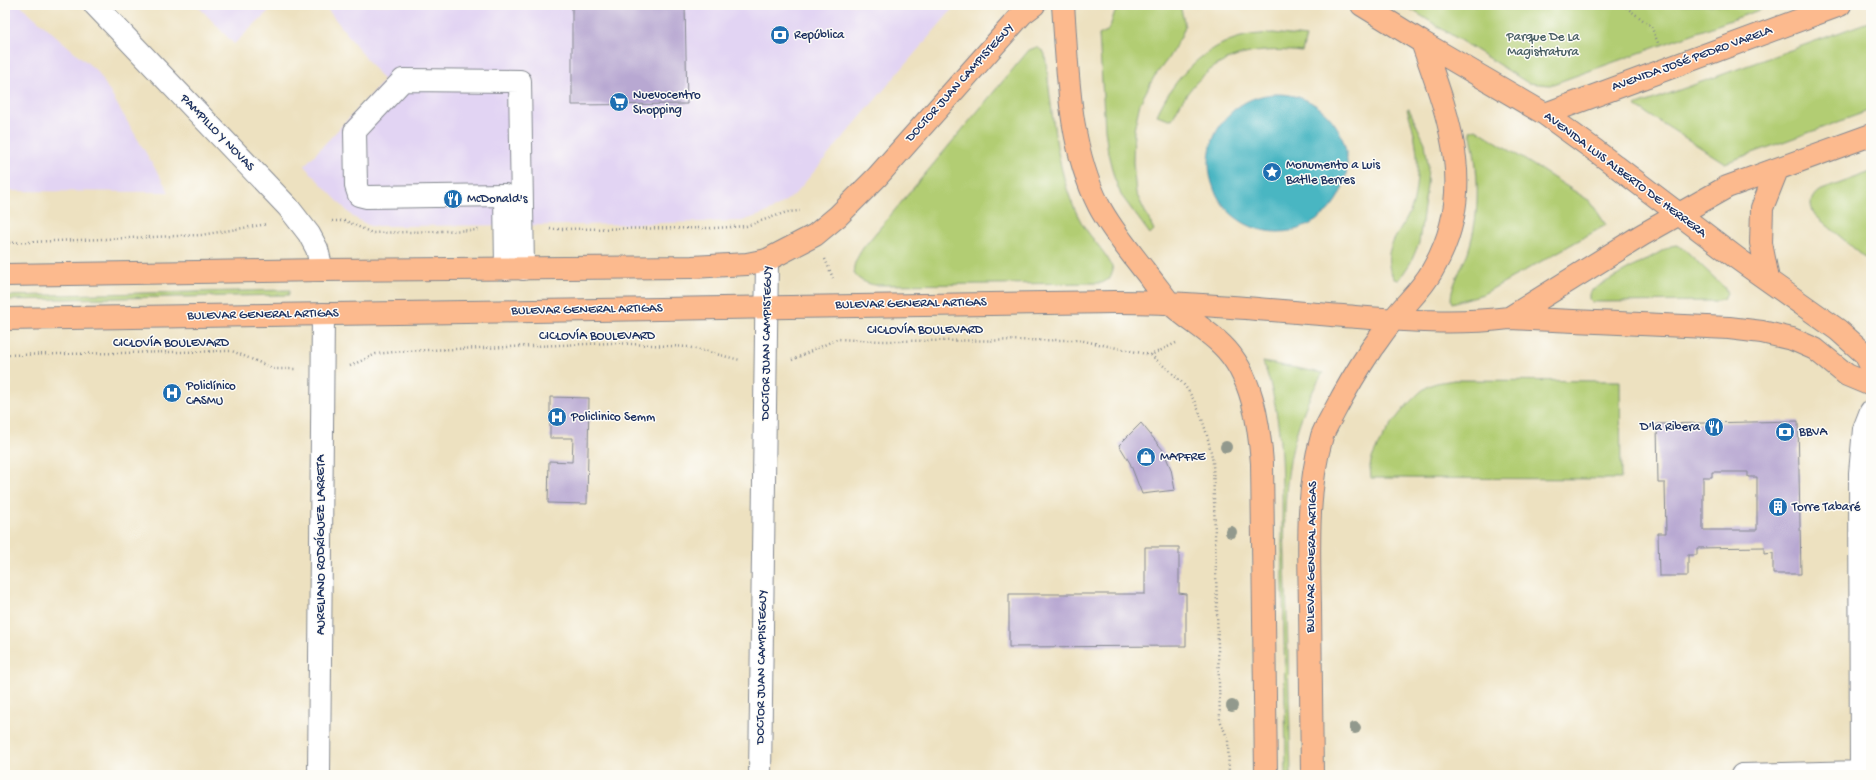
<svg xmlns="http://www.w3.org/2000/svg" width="1876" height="780" font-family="'Gochi Hand',sans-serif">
<rect width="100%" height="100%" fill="#fdfcf7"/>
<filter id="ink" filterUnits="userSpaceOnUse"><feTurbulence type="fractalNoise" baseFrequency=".025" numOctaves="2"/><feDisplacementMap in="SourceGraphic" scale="8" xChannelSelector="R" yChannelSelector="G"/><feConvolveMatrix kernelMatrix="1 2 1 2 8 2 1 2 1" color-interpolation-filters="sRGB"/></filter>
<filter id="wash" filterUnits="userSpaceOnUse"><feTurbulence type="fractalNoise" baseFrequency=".012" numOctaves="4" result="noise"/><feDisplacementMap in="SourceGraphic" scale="16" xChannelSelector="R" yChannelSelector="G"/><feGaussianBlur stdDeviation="0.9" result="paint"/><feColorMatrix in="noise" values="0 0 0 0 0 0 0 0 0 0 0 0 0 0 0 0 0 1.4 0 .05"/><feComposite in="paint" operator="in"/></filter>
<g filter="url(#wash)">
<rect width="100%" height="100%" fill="#ede1c0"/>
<!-- built -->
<path fill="#e2d4f3" d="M5 5H20L98 72 169 192 5 191Z
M197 5H275L234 44Z
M324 5H956L795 194 780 205 763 214 742 221 583 225 370 226 353 217 304 166 384 81Z"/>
<!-- green -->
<path fill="#b2cd73" stroke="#667e68" d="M1121 5H1180L1185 26 1181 37 1167 60 1154 77 1140 103 1134 130 1133 162 1136 193 1154 230 1150 234 1121 195 1114 177 1108 153 1105 129 1099 35 1109 30 1114 14Z
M1404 5H1773L1550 85 1528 83Z
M1871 21V110L1725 163 1635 106Z
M1273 33 1306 37 1302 52C1240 45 1199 62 1172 120L1157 115C1173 79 1204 45 1245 36 1254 34 1263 34 1273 33Z
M1037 47 1044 52 1045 55C1052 105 1055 171 1078 216 1087 235 1103 248 1112 266L1113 271 1109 279 1102 283 874 285C847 278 851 267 863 248L1029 50Z
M1407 109H1409L1425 143 1428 164 1427 185 1419 243 1411 262 1399 280 1394 279C1376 246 1407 231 1414 200 1420 166 1418 141 1407 109Z
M1476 129 1590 201 1606 225 1483 294 1452 303C1447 294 1464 263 1468 252 1481 212 1479 171 1470 131Z
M1871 172V263L1816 216C1809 207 1809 198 1819 191Z
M1676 245 1683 248 1724 287 1727 293 1724 299 1718 301 1592 302 1589 299V294L1593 289 1671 246Z
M289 290V295L5 300V296Z
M1263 362 1323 373C1276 449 1284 530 1287 615 1288 668 1290 722 1291 775H1286C1285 699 1284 623 1282 548 1282 488 1285 417 1263 362Z
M1454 380 1620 381 1621 479 1371 478C1371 474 1370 470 1370 466 1373 445 1409 398 1427 387 1435 382 1445 382 1454 380Z"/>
<!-- water -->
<path fill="#48b6c2" stroke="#327290" d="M1209 163a69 69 0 1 1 138 0a69 69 0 1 1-138 0Z"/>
<g id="blocks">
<!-- building -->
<path fill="#b8a8d2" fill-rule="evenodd" d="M572 5H685L687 104 572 105Z
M550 397 589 398 587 504 548 503 549 461 572 462 573 438H550Z
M1798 421 1801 574H1773V553L1764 554V547L1697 548V555H1688V576H1659L1658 533H1666L1665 483H1658L1657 424ZM1712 472H1748V477H1757V530H1703V477H1712Z
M1141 423 1163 450 1171 469 1175 490 1142 494 1130 463 1119 445Z
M1145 547H1179V593L1186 594V646L1009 647V594H1145Z"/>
</g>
</g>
<g filter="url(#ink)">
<use href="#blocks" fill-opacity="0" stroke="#84888f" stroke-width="1"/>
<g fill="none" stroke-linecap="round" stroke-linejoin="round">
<defs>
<path id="minor" d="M95 5 288 207 309 234 317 249 322 270
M506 269 505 195 367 197 359 195 356 186 355 131 403 80 520 81 523 269
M319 775 323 314
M760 775 767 260
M1742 775 1861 772
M1861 775 1860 473 1864 429 1871 411"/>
<path id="major" d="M1063 5C1068 72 1068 145 1099 206 1111 229 1128 249 1144 270 1152 280 1160 291 1168 301 1182 316 1206 329 1222 345 1252 374 1259 423 1262 463L1266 775
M1362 5 1422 42 1545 114 1596 151 1738 259 1838 330 1865 354 1871 366
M1545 114 1840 5
M5 275 322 270 692 267 747 264 767 260 815 235 838 216 877 177 1022 14 1034 5
M1768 279 1761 243 1762 208 1777 170
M1509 318 1642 235 1727 187 1871 135
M5 319C376 314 746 305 1116 302 1192 302 1267 310 1343 316 1398 320 1454 325 1509 318L1729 328 1762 332 1792 339 1815 349 1847 375 1871 385
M1312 775C1311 719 1311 663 1310 607 1309 549 1306 492 1322 436 1325 428 1330 420 1334 412 1346 389 1358 369 1372 348 1379 339 1385 329 1393 320 1406 303 1422 289 1432 271 1478 193 1450 120 1422 42"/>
</defs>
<!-- minor casing -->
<use href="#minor" stroke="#84888f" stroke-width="24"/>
<!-- major casing -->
<use href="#major" stroke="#84888f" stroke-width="24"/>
<!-- path -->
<path stroke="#84888f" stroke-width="2.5" stroke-dasharray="1 3" stroke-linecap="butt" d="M1623 5 1651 26 1658 43
M332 221H346L372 233 479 230
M550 229 716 228 746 226 787 212 800 211
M5 243 201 235 267 224
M825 259 833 278
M5 355 232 351 275 369H297
M1151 355C1163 366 1178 376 1187 389 1202 411 1208 437 1213 462L1220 720 1228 740 1229 775
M792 360 837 339 879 341 1079 340 1151 355 1176 343
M350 366 376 354 403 351 613 343 688 347 740 360"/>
<!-- minor -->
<use href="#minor" stroke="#fff" stroke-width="22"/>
<!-- major -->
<use href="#major" stroke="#fcba8e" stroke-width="22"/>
</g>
<!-- trees -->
<g fill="#92998d">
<circle cx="1226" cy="447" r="6"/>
<circle cx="1231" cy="532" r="6"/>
<circle cx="1232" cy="706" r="6"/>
<circle cx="1355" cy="728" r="6"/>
</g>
</g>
<!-- icons -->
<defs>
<symbol id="bank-disc" viewBox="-11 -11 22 22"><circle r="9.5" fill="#1f6fb2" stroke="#fdfcf7"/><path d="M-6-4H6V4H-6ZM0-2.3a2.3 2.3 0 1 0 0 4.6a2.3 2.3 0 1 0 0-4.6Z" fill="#fff"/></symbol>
<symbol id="supermarket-disc" viewBox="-11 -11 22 22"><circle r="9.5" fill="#1f6fb2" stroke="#fdfcf7"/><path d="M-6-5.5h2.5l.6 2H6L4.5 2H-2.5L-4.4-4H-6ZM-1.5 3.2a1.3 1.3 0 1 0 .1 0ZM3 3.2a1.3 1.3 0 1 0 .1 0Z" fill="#fff"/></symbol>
<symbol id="sight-disc" viewBox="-11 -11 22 22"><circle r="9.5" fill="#1f6fb2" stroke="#fdfcf7"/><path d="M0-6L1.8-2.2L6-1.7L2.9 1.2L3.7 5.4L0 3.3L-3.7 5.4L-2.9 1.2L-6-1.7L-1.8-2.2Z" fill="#fff"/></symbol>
<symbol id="restaurant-disc" viewBox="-11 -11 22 22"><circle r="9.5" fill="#1f6fb2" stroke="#fdfcf7"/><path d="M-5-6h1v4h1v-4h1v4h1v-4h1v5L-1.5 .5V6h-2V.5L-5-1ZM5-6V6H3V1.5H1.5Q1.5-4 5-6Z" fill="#fff"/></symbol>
<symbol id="hospital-disc" viewBox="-11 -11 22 22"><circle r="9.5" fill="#1f6fb2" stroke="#fdfcf7"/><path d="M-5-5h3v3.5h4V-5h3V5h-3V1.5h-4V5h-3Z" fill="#fff"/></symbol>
<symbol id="shop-disc" viewBox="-11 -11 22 22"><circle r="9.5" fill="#1f6fb2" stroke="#fdfcf7"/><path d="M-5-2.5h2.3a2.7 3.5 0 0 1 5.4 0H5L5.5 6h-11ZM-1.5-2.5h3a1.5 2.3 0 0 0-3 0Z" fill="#fff"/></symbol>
<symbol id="building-disc" viewBox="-11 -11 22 22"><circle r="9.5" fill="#1f6fb2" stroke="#fdfcf7"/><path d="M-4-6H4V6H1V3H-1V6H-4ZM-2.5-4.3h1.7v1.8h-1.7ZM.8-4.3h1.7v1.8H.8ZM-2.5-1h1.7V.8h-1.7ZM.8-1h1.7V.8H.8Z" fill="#fff"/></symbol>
</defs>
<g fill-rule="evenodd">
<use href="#bank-disc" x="769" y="24" width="22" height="22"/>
<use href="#supermarket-disc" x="608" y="91" width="22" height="22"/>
<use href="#sight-disc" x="1261" y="161" width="22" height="22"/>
<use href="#restaurant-disc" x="442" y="188" width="22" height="22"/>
<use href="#hospital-disc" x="161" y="382" width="22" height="22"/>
<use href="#hospital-disc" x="546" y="406" width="22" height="22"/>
<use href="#restaurant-disc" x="1703" y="416" width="22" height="22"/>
<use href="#bank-disc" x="1774" y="421" width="22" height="22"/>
<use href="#shop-disc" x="1135" y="446" width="22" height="22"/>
<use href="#building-disc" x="1767" y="496" width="22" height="22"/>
</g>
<g text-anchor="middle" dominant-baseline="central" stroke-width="3" stroke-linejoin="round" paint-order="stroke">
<!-- poi labels -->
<g font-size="13" fill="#1b2f5e" stroke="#fdfcf7" text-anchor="start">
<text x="794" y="35">República</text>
<text x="633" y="95">Nuevocentro<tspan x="633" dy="15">Shopping</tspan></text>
<text x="1286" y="165">Monumento a Luis<tspan x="1286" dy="15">Batlle Berres</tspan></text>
<text x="467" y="199">McDonald's</text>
<text x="186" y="386">Policlínico<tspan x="186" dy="15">CASMU</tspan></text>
<text x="571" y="417">Policlinico Semm</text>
<text x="1700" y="427" text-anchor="end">D'la Ribera</text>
<text x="1799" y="432">BBVA</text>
<text x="1160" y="457">MAPFRE</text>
<text x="1792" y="507">Torre Tabaré</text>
</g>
<!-- park labels -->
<g font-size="13" fill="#485e64" stroke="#fdfcf7">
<text x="1543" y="37">Parque De La<tspan x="1543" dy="15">Magistratura</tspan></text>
</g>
<!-- street labels -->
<g font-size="13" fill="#1b2f5e" stroke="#fdfcf7">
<text transform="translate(1692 59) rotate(-20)">AVENIDA JOSÉ PEDRO VARELA</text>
<text transform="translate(960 83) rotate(-48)">DOCTOR JUAN CAMPISTEGUY</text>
<text transform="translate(217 133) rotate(46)">PAMPILLO Y NOVAS</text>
<text transform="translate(1625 175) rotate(37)">AVENIDA LUIS ALBERTO DE HERRERA</text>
<text transform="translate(911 304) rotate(-1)">BULEVAR GENERAL ARTIGAS</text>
<text transform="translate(587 310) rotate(-1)">BULEVAR GENERAL ARTIGAS</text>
<text transform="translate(263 315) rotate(-1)">BULEVAR GENERAL ARTIGAS</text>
<text x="925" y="330">CICLOVÍA BOULEVARD</text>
<text x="597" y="336">CICLOVÍA BOULEVARD</text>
<text x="171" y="343">CICLOVÍA BOULEVARD</text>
<text transform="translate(767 343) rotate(-89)">DOCTOR JUAN CAMPISTEGUY</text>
<text transform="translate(321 545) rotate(-90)">AURELIANO RODRÍGUEZ LARRETA</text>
<text transform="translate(1312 557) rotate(-89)">BULEVAR GENERAL ARTIGAS</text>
<text transform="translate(762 667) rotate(-89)">DOCTOR JUAN CAMPISTEGUY</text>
</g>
</g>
<!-- margin -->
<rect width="1876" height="780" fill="none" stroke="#fdfcf7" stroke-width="20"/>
</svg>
